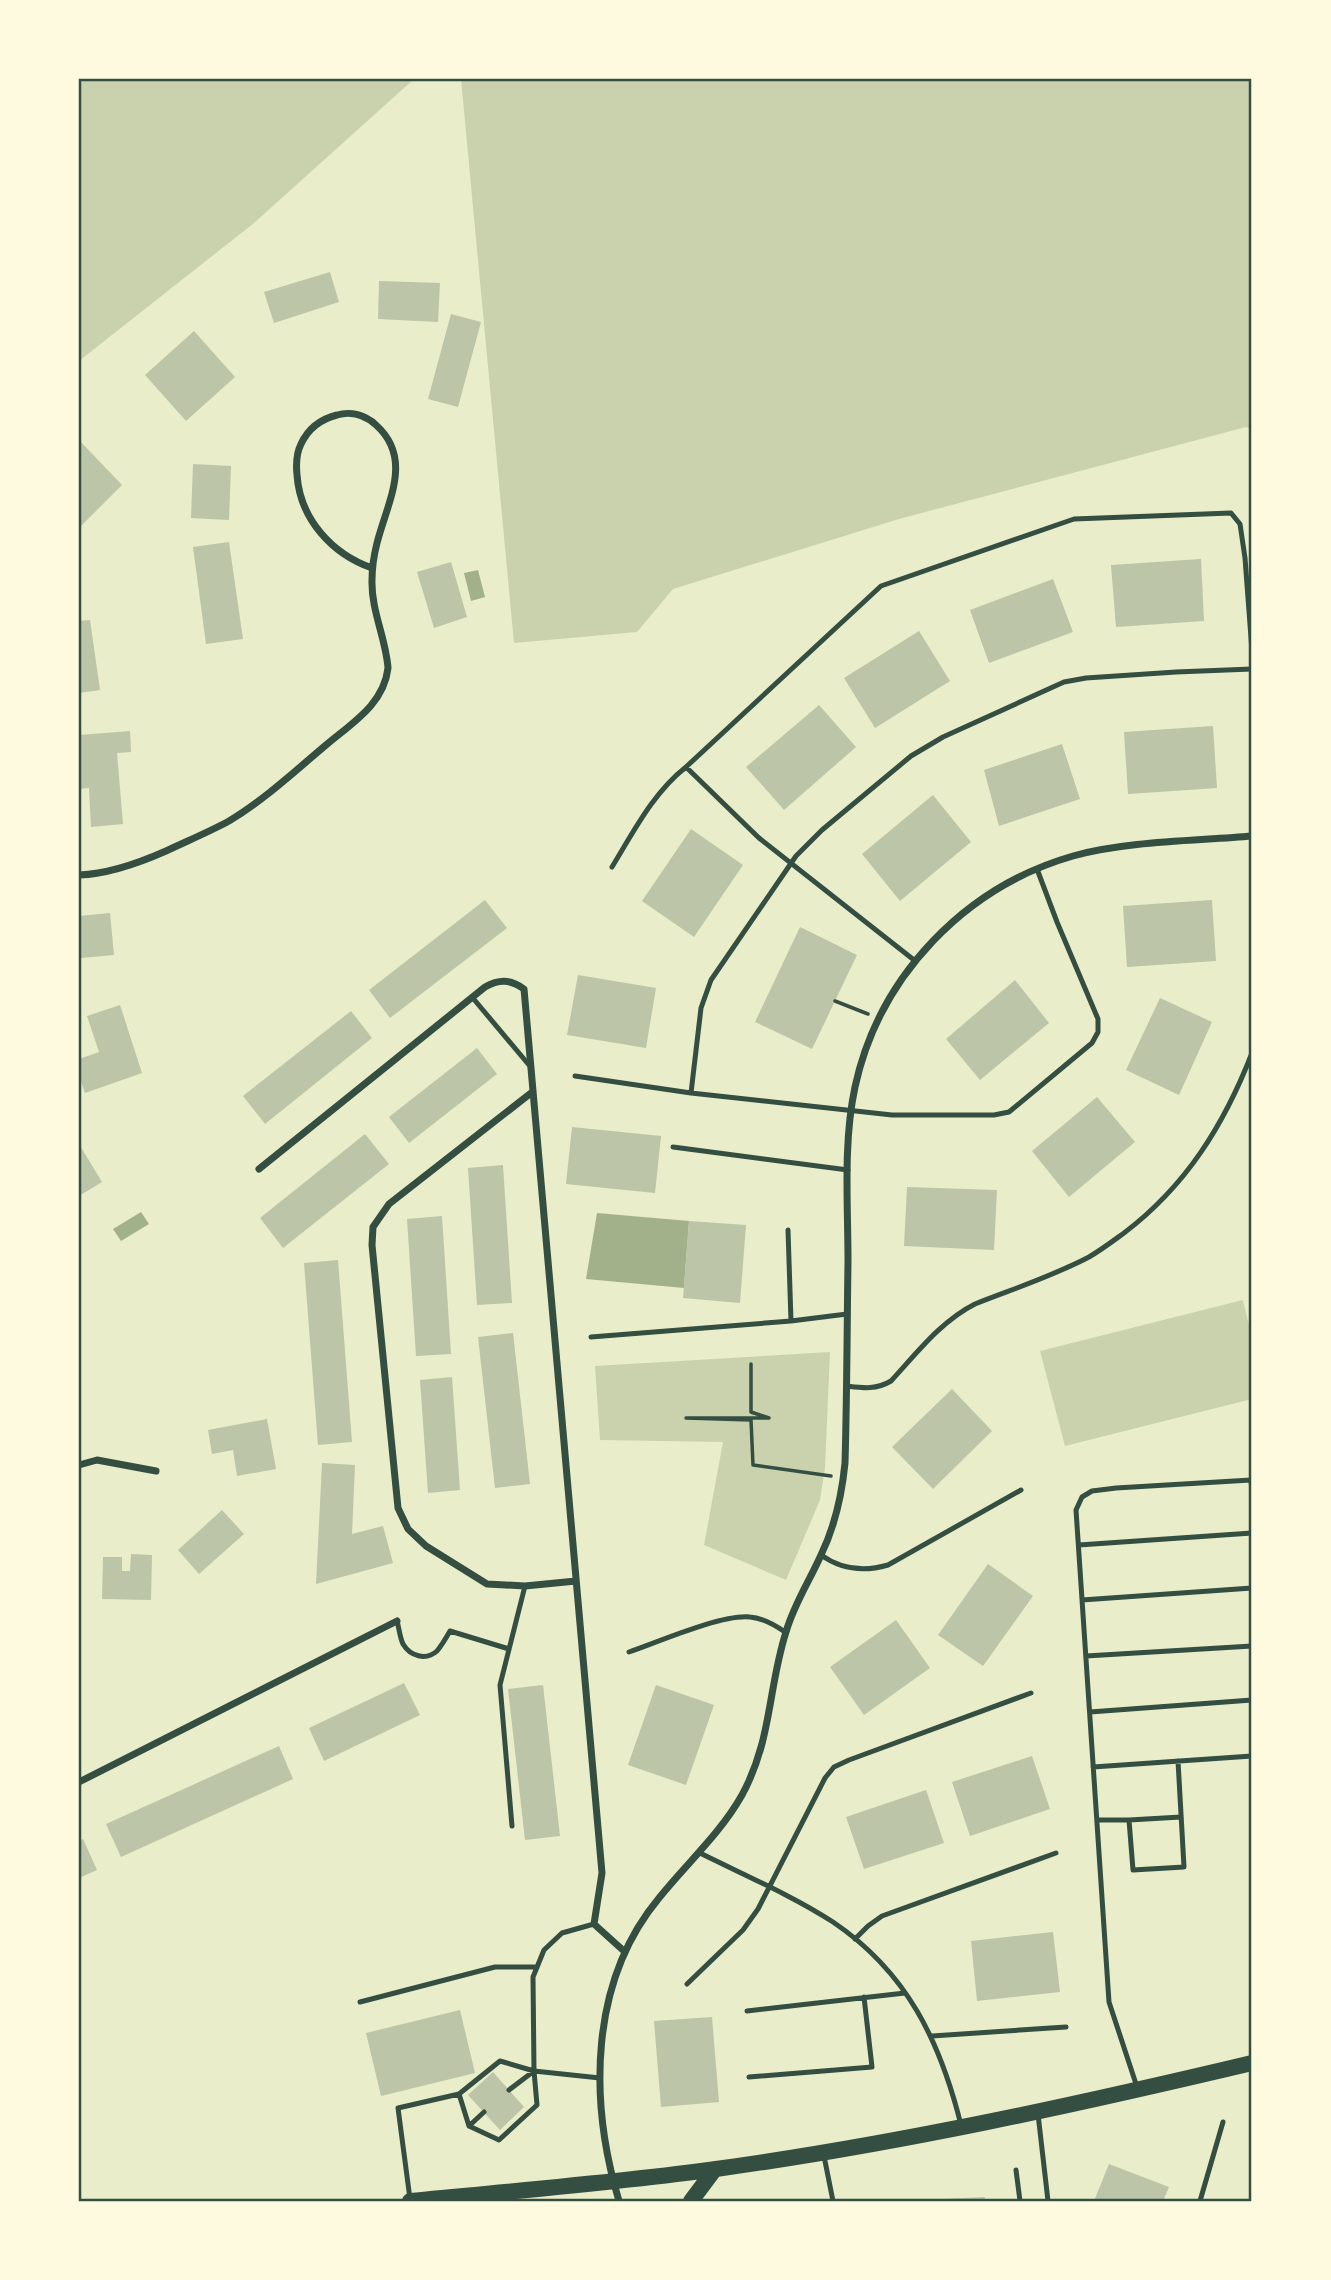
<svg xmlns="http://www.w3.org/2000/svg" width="1331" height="2280" font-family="Poppins,sans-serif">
<rect width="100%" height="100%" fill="#e9edc9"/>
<!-- green -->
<path fill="#cad2ad" d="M79 79H414L254 223 79 361Z
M461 79H1252V430L1246 427 899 519 673 589 637 632 514 643Z
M1243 1300 1252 1338V1399L1065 1446 1040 1351Z
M830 1352 825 1468 820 1500 786 1580 704 1545 723 1442 600 1440 595 1366Z"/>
<!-- water -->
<path fill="#a3b18a" d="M478 570 485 597 471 601 464 573Z
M141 1212 149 1224 121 1241 113 1229Z
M597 1213 689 1221 684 1288 586 1279Z"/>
<!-- building -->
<path fill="#bcc5a7" d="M330 272 339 302 274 323 264 292Z
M379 281 440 283 438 322 378 319Z
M451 314 481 322 458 407 428 399Z
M194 331 235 377 186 421 145 375Z
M79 440 122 485 79 528Z
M193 464 231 466 229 520 191 518Z
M229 542 243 639 206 644 193 547Z
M1201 559 1204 621 1116 627 1111 565Z
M451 562 467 617 434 628 417 572Z
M1053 579 1073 632 989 663 970 610Z
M90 620 100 690 79 693V621Z
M919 631 950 681 875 728 844 678Z
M819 705 856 747 784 810 746 767Z
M1213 726 1217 788 1128 794 1124 732Z
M130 731 131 752 117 753 123 824 91 827 89 788 79 789V735Z
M1062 744 1080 799 999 826 984 770Z
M933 795 971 842 900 901 862 854Z
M691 829 743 865 694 937 642 901Z
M485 900 507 928 390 1018 369 990Z
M1212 900 1216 961 1127 967 1123 906Z
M110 913 114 955 81 958 79 916Z
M800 927 857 955 812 1049 755 1022Z
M578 975 656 988 646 1048 567 1035Z
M1015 980 1049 1023 980 1080 946 1039Z
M1160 998 1212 1022 1179 1095 1126 1070Z
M120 1005 142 1073 85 1093 79 1075V1059L99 1052 87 1016Z
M351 1011 372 1038 265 1124 243 1096Z
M477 1048 497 1074 409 1143 389 1117Z
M1097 1097 1135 1142 1069 1197 1032 1151Z
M572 1127 661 1136 655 1193 566 1184Z
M365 1134 389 1164 283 1248 260 1218Z
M79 1144 102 1182 79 1196Z
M503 1165 512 1303 477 1305 468 1168Z
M907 1187 997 1190 994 1250 904 1246Z
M442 1216 451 1354 416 1356 407 1219Z
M689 1221 746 1225 740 1303 683 1298Z
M338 1260 352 1442 318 1445 304 1263Z
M513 1333 530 1484 495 1488 478 1337Z
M452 1377 460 1490 428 1493 420 1380Z
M952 1389 992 1431 933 1489 892 1447Z
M267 1419 276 1469 237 1476 233 1450 212 1454 208 1430Z
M322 1463 355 1465 352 1534 383 1526 393 1563 316 1584Z
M222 1510 244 1534 199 1574 178 1550Z
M131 1554 152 1555 151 1600 102 1599 103 1557H122V1571H130Z
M988 1564 1033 1596 983 1666 938 1635Z
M896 1620 930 1668 864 1715 830 1667Z
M404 1683 420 1715 324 1761 309 1728Z
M543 1685 560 1836 525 1840 508 1689Z
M656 1685 714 1705 686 1785 628 1765Z
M279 1746 293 1779 121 1857 106 1824Z
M1032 1756 1050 1809 970 1836 952 1782Z
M926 1790 944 1843 864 1869 846 1817Z
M83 1839 97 1870 79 1878V1841Z
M1053 1932 1060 1992 977 2001 971 1941Z
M460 2010 475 2073 381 2096 366 2033Z
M712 2017 719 2102 661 2107 654 2021Z
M493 2072 524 2107 500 2130 468 2095Z
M1109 2164 1169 2187 1163 2201H1094Z
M985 2197V2201H941V2199Z"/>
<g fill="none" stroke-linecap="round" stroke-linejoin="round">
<!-- path -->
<path stroke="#344e41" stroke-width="3.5" d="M835 1001 868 1014
M751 1364V1412L769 1418H686L751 1420 753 1465 831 1476"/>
<!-- service -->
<path stroke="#344e41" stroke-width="5" d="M686 767 759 838 914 960
M612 867C634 831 653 793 686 767L881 586 1074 519 1231 513 1240 524 1245 558 1252 651
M472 997 529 1065
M575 1076 691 1093 892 1115H994L1009 1112 1092 1043 1098 1032V1019L1057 922 1037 869
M691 1093 701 1008 711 980 796 856 822 830 911 756 943 737 1064 682 1086 678 1176 672 1252 669
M673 1147 848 1170
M788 1230 791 1321
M591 1337 791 1321 847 1314
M847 1386C863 1388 876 1390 891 1381 916 1354 941 1321 975 1304 1013 1289 1053 1276 1089 1257 1101 1250 1113 1241 1124 1233 1186 1186 1224 1125 1252 1053
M1079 1545 1252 1533
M821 1555C842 1570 864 1572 888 1565L1021 1490
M1082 1600 1252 1588
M397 1621C399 1628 400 1638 403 1644 410 1656 426 1661 437 1651 442 1645 446 1638 450 1631L509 1649
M629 1652C658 1642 722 1614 750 1617 763 1618 775 1625 785 1632
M1086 1656 1252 1646
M1090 1712 1252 1700
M1178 1761 1184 1867 1133 1870 1129 1820 1181 1817
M1093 1767 1252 1756
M1097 1820H1129
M512 1826 500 1685 525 1586
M700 1853C744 1875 791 1895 833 1922 907 1972 940 2041 961 2125
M594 1924 562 1933 544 1950 533 1977 534 2071 537 2105 499 2140 469 2126 459 2094 500 2061 534 2071 600 2078
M855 1939 868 1926 882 1916 1056 1853
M687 1984 743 1930 758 1909 825 1778 834 1767 849 1760 1031 1693
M360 2002 495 1967H537
M747 2011 905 1993
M932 2036 1066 2027
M749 2077 872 2067 864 1997
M1137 2087 1109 2002 1076 1510 1082 1497 1092 1491 1116 1488 1251 1480 1252 1493
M509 2090 534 2071
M1038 2114 1048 2201
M469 2126 484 2112
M824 2156 833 2201
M1016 2170 1020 2201
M410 2199 398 2108 459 2094
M1200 2201 1223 2122"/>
<!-- minor -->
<path stroke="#344e41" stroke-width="7" d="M79 875C109 874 139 863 166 851 187 841 209 832 229 821 264 800 295 771 326 745 352 723 384 704 388 668 386 639 371 610 372 580 372 568 374 555 377 543 387 503 414 459 376 425 365 415 351 411 337 415 321 419 308 429 301 444 296 454 296 465 297 475 300 519 332 554 372 568
M531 1093 389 1204 373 1227 372 1245 398 1508 408 1529 426 1546 487 1584 525 1586 576 1581
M259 1169 485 987C499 979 510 979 524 989L602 1873 594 1924 625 1952
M79 1465 97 1460 156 1471
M79 1782 397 1621
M619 2201C589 2101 589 1982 659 1898 687 1863 720 1834 742 1795 772 1740 768 1688 786 1632 794 1604 810 1580 821 1555 835 1526 842 1494 845 1463 847 1395 847 1328 848 1261 848 1204 843 1143 855 1087 879 976 965 887 1073 856 1127 841 1196 841 1252 836"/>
<!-- primary -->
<path stroke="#344e41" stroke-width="16" d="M410 2201C512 2191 615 2183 716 2169 897 2144 1075 2105 1252 2063
M691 2201 715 2169"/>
</g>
<!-- border -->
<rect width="1331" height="2280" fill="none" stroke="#fefae0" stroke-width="161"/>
<rect x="80" y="80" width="1170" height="2120" fill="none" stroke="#344e41" stroke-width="2.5"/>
</svg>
